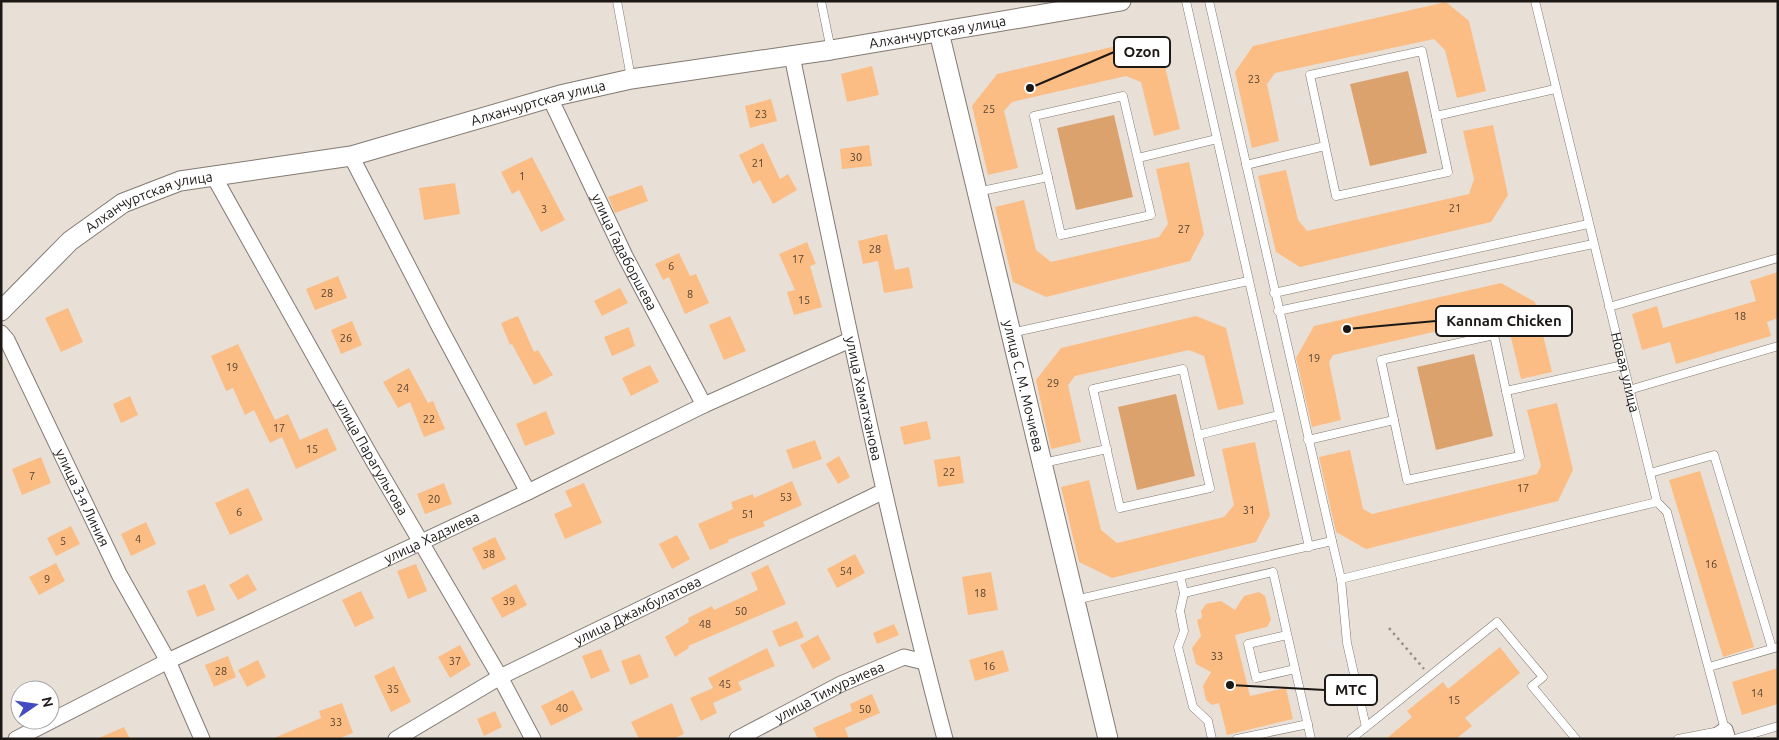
<svg xmlns="http://www.w3.org/2000/svg" width="1779" height="740" font-family="Ubuntu,sans-serif">
<rect width="100%" height="100%" fill="#e8dfd7"/>
<!-- green -->
<path fill="#dca26d" d="M1408 71 1427 153 1370 166 1350 84Z
M1114 115 1133 197 1076 210 1057 128Z
M1474 354 1493 436 1436 450 1417 367Z
M1176 394 1195 476 1137 490 1118 407Z"/>
<!-- building -->
<path fill="#fbbd83" d="M1446 2 1469 21 1486 91 1457 98 1445 50 1434 39 1275 73 1267 84 1279 141 1252 148 1235 72 1253 46Z
M1133 42 1162 54 1180 129 1154 136 1141 82 1126 76 1012 102 1004 111 1018 168 988 175 972 106 997 74Z
M872 66 879 95 847 102 841 74Z
M771 99 777 121 750 128 745 106Z
M1493 125 1508 195 1491 222 1300 267 1276 252 1258 176 1286 170 1298 220 1307 231 1469 194 1474 179 1463 131Z
M763 143 780 179 788 174 797 190 773 204 760 180 753 184 739 155Z
M869 145 872 166 842 169 840 149Z
M532 157 565 220 541 232 519 190 512 194 501 172Z
M1189 162 1204 234 1190 261 1046 297 1013 282 995 207 1024 200 1036 250 1051 262 1159 237 1168 224 1156 169Z
M455 183 460 214 424 220 419 188Z
M642 185 648 201 615 213 608 197Z
M887 234 895 270 909 267 913 288 884 293 878 261 863 264 858 241Z
M807 242 816 264 810 266 822 307 794 315 787 292 795 290 779 254Z
M679 253 690 276 696 274 709 303 685 314 669 277 663 280 655 264Z
M1778 272V318L1767 322 1771 336 1676 364 1670 342 1642 350 1632 314 1657 306 1663 328 1756 301 1750 281Z
M338 276 347 298 315 310 306 289Z
M1501 283 1535 302 1552 372 1521 379 1507 321 1499 317 1333 355 1329 362 1341 420 1312 427 1296 358 1314 326Z
M620 288 628 303 602 316 594 301Z
M68 308 83 342 61 352 45 318Z
M518 316 534 352 538 350 553 375 534 385 512 344 510 345 501 323Z
M730 316 746 351 724 360 709 325Z
M1196 316 1226 328 1244 404 1218 410 1204 356 1189 350 1075 376 1068 385 1081 442 1051 449 1036 380 1061 348Z
M352 321 362 345 341 354 331 330Z
M629 327 635 346 612 356 604 337Z
M238 344 275 420 288 414 300 440 327 428 337 450 296 469 282 437 270 443 254 410 245 415 233 388 226 391 211 356Z
M650 365 659 382 631 396 622 378Z
M409 368 428 403 433 401 445 429 424 437 410 402 398 408 383 382Z
M130 396 138 415 121 423 113 404Z
M1557 403 1573 470 1558 501 1366 549 1336 532 1319 457 1350 450 1363 509 1372 514 1537 474 1541 466 1527 410Z
M546 411 555 434 525 446 516 424Z
M927 421 931 439 904 445 900 427Z
M815 440 822 459 793 469 786 450Z
M1255 442 1270 515 1256 542 1112 578 1079 562 1061 487 1089 480 1101 530 1117 543 1224 517 1234 505 1222 449Z
M839 456 850 477 838 484 826 464Z
M960 456 964 483 938 487 934 460Z
M41 457 51 483 22 495 12 469Z
M1700 471 1754 647 1723 657 1669 480Z
M792 481 802 505 763 522 765 526 728 540 729 542 710 550 698 524 733 509 731 502 753 494 754 498Z
M444 483 452 504 425 514 417 494Z
M584 483 602 523 565 539 554 514 572 506 565 491Z
M248 488 263 520 230 535 215 503Z
M146 522 156 544 131 556 121 534Z
M71 526 80 544 56 556 47 538Z
M677 535 690 559 672 569 659 544Z
M495 537 506 559 483 570 472 548Z
M855 554 865 573 837 588 827 569Z
M56 563 65 581 39 595 29 577Z
M416 564 427 591 408 599 397 571Z
M768 565 786 604 688 646 689 648 675 657 665 637 689 622 688 618 712 606 714 610 758 590 751 573Z
M991 572 998 610 968 615 962 577Z
M248 574 257 590 238 600 229 585Z
M205 584 215 610 197 617 187 591Z
M516 584 527 605 502 618 491 598Z
M361 591 374 618 355 627 342 600Z
M1259 592 1265 596 1271 620 1267 627 1235 635 1250 696 1286 688 1293 719 1227 735 1219 703 1212 705 1206 700 1203 686 1211 672 1196 664 1192 648 1201 636 1197 620 1202 618 1201 611 1206 604 1221 601 1235 610 1244 596Z
M797 621 804 637 779 647 772 631Z
M894 624 899 635 877 644 873 633Z
M818 635 831 659 813 669 800 645Z
M460 645 471 665 450 678 438 657Z
M1500 647 1520 673 1465 718 1472 726 1456 739H1386L1412 717 1407 711 1443 682 1448 689Z
M767 648 775 666 738 682 742 690 713 703 717 713 701 721 690 698 713 688 708 678Z
M601 649 610 671 591 679 582 656Z
M1003 650 1009 671 975 681 969 660Z
M640 654 649 677 630 685 621 661Z
M228 656 236 677 214 687 205 665Z
M258 660 266 677 247 687 238 670Z
M394 666 411 702 391 712 374 676Z
M1778 668V704L1742 715 1732 682Z
M573 690 583 710 551 726 541 706Z
M872 694 880 713 845 728 849 739H818L813 728 852 711 850 704Z
M342 703 353 733 338 739H272L321 718 319 711Z
M672 703 684 734 673 739H639L631 722Z
M495 711 502 727 484 736 477 719Z
M124 727 130 739H97Z"/>
<g fill="none" stroke-linecap="round" stroke-linejoin="round">
<defs>
<g id="service">
<path d="M617 1 631 78"/>
<path d="M821 1 831 50"/>
<path d="M1186 1 1309 547"/>
<path d="M1209 1 1332 541"/>
<path id="s1" d="M1535 1 1657 502 1667 512 1725 730 1678 739"/>
<path d="M1422 51 1448 172 1336 196 1310 75Z"/>
<path d="M1123 96 1151 215 1061 235 1034 116Z"/>
<path d="M1436 116 1555 89"/>
<path d="M1138 158 1217 139"/>
<path d="M1246 165 1325 146"/>
<path d="M977 192 1048 177"/>
<path d="M1274 293 1588 224"/>
<path d="M1609 307 1778 258"/>
<path d="M1278 311 1593 244"/>
<path d="M1011 333 1248 281"/>
<path d="M1494 335 1520 456 1407 480 1381 360Z"/>
<path d="M1183 369 1210 488 1120 508 1093 389Z"/>
<path d="M1629 390 1778 346"/>
<path d="M1506 391 1623 365"/>
<path d="M1198 435 1279 415"/>
<path d="M1308 440 1394 420"/>
<path d="M1043 463 1107 449"/>
<path d="M1650 473 1714 455 1772 648"/>
<path d="M1180 576 1184 593 1273 572 1311 739"/>
<path d="M1341 579 1347 643 1366 727"/>
<path d="M1184 593 1180 611 1184 631 1178 647 1193 707 1208 721 1212 739"/>
<path d="M1075 600 1332 541 1341 579 1657 502"/>
<path d="M1287 635 1248 644 1256 678 1295 669"/>
<path d="M1709 667 1778 647"/>
<path d="M1237 739 1308 724"/>
<path d="M1351 739 1497 622 1543 677 1532 686 1576 739"/>
<path d="M1735 739 1778 726"/>
</g>
<g id="minor">
<path id="s2" d="M792 56C839 284 885 513 945 739"/>
<path id="s3" d="M550 98 625 256 704 405"/>
<path d="M351 156 440 328 528 492"/>
<path id="s4" d="M213 175 371 457 500 677 533 739"/>
<path id="s5" d="M1 333 7 340 119 574 168 661 202 739"/>
<path id="s6" d="M16 739 168 661 528 492 704 405 850 340"/>
<path id="s7" d="M396 739 500 677 884 491"/>
<path id="s8" d="M737 739 841 684 904 657 924 662"/>
<path d="M1712 739 1725 730 1728 739"/>
</g>
<g id="tertiary">
<path id="s9" d="M939 32 1108 739"/>
<path id="s10" d="M1 311 70 241 123 203 180 181 351 156 560 95 631 79 831 50 1121 1"/>
</g>
</defs>
<!-- service casing -->
<use href="#service" stroke="#827a72" stroke-width="9"/>
<!-- minor casing -->
<use href="#minor" stroke="#827a72" stroke-width="17"/>
<!-- tertiary casing -->
<use href="#tertiary" stroke="#827a72" stroke-width="21"/>
<!-- path -->
<path stroke="#958e88" stroke-width="2.5" stroke-dasharray="2.5 4" stroke-linecap="butt" d="M1389 628 1424 669"/>
<!-- service -->
<use href="#service" stroke="#fff" stroke-width="8"/>
<!-- minor -->
<use href="#minor" stroke="#fff" stroke-width="15"/>
<!-- tertiary -->
<use href="#tertiary" stroke="#fff" stroke-width="19"/>
</g>
<g text-anchor="middle" dominant-baseline="central" stroke-width="4" stroke-linejoin="round" paint-order="stroke">
<!-- number labels -->
<g font-size="11" fill="#544131">
<text x="1254" y="79">23</text>
<text x="989" y="109">25</text>
<text x="761" y="114">23</text>
<text x="856" y="157">30</text>
<text x="758" y="163">21</text>
<text x="522" y="176">1</text>
<text x="1455" y="208">21</text>
<text x="544" y="209">3</text>
<text x="1184" y="229">27</text>
<text x="875" y="249">28</text>
<text x="798" y="259">17</text>
<text x="671" y="266">6</text>
<text x="327" y="293">28</text>
<text x="690" y="294">8</text>
<text x="804" y="300">15</text>
<text x="1740" y="316">18</text>
<text x="346" y="338">26</text>
<text x="1314" y="358">19</text>
<text x="232" y="367">19</text>
<text x="1053" y="383">29</text>
<text x="403" y="388">24</text>
<text x="429" y="419">22</text>
<text x="279" y="428">17</text>
<text x="312" y="449">15</text>
<text x="949" y="472">22</text>
<text x="32" y="476">7</text>
<text x="1523" y="488">17</text>
<text x="786" y="497">53</text>
<text x="434" y="499">20</text>
<text x="1249" y="510">31</text>
<text x="239" y="512">6</text>
<text x="748" y="514">51</text>
<text x="138" y="539">4</text>
<text x="63" y="541">5</text>
<text x="489" y="554">38</text>
<text x="1711" y="564">16</text>
<text x="846" y="571">54</text>
<text x="47" y="579">9</text>
<text x="980" y="593">18</text>
<text x="509" y="601">39</text>
<text x="741" y="611">50</text>
<text x="705" y="624">48</text>
<text x="1217" y="656">33</text>
<text x="455" y="661">37</text>
<text x="989" y="666">16</text>
<text x="221" y="671">28</text>
<text x="725" y="684">45</text>
<text x="393" y="689">35</text>
<text x="1757" y="693">14</text>
<text x="1454" y="700">15</text>
<text x="562" y="708">40</text>
<text x="865" y="709">50</text>
<text x="336" y="722">33</text>
</g>
<!-- street labels -->
<g font-size="14" fill="#1c1816" stroke="#fff">
<text stroke="none"><textPath href="#s10" startOffset="998">Алханчуртская улица</textPath></text>
<text stroke="none"><textPath href="#s10" startOffset="592">Алханчуртская улица</textPath></text>
<text stroke="none"><textPath href="#s10" startOffset="188">Алханчуртская улица</textPath></text>
<text stroke="none"><textPath href="#s3" startOffset="171">улица Гадаборшева</textPath></text>
<text stroke="none"><textPath href="#s1" startOffset="382">Новая улица</textPath></text>
<text stroke="none"><textPath href="#s9" startOffset="364">улица С. М. Мочиева</textPath></text>
<text stroke="none"><textPath href="#s2" startOffset="350">улица Хаматханова</textPath></text>
<text stroke="none"><textPath href="#s4" startOffset="324">улица Парагульгова</textPath></text>
<text stroke="none"><textPath href="#s5" startOffset="184">улица 3-я Линия</textPath></text>
<text stroke="none"><textPath href="#s6" startOffset="462">улица Хадзиева</textPath></text>
<text stroke="none"><textPath href="#s7" startOffset="274">улица Джамбулатова</textPath></text>
<text stroke="none"><textPath href="#s8" startOffset="104">улица Тимурзиева</textPath></text>
</g>
</g>
<!-- callouts -->
<path fill="none" stroke="#1c1816" stroke-width="2" d="M1030 88L1114 52M1347 329L1436 321M1230 685L1325 690"/>
<g fill="#1c1816" stroke="#fff" stroke-width="2">
<circle cx="1030" cy="88" r="5"/>
<circle cx="1347" cy="329" r="5"/>
<circle cx="1230" cy="685" r="5"/>
</g>
<g fill="#fff" stroke="#1c1816" stroke-width="2">
<rect x="1114" y="37" width="56" height="30" rx="5"/>
<rect x="1436" y="306" width="136" height="30" rx="5"/>
<rect x="1325" y="675" width="52" height="30" rx="5"/>
</g>
<g font-size="15" text-anchor="middle" font-weight="bold" fill="#1c1816">
<text x="1142" y="57">Ozon</text>
<text x="1504" y="326">Kannam Chicken</text>
<text x="1351" y="695">МТС</text>
</g>
<!-- border -->
<rect width="1779" height="740" fill="none" stroke="#1c1816" stroke-width="5"/>
<!-- north arrow -->
<g transform="translate(35 705) rotate(77)"><circle r="24" fill="#ffffff" stroke="#a4a3a2"/>
<path d="M0-4L9 19L0 12L-9 19Z" fill="#424cc0"/>
<text y="-8" font-size="14" font-weight="bold" text-anchor="middle" fill="#1c1816">N</text>
</g>
</svg>
